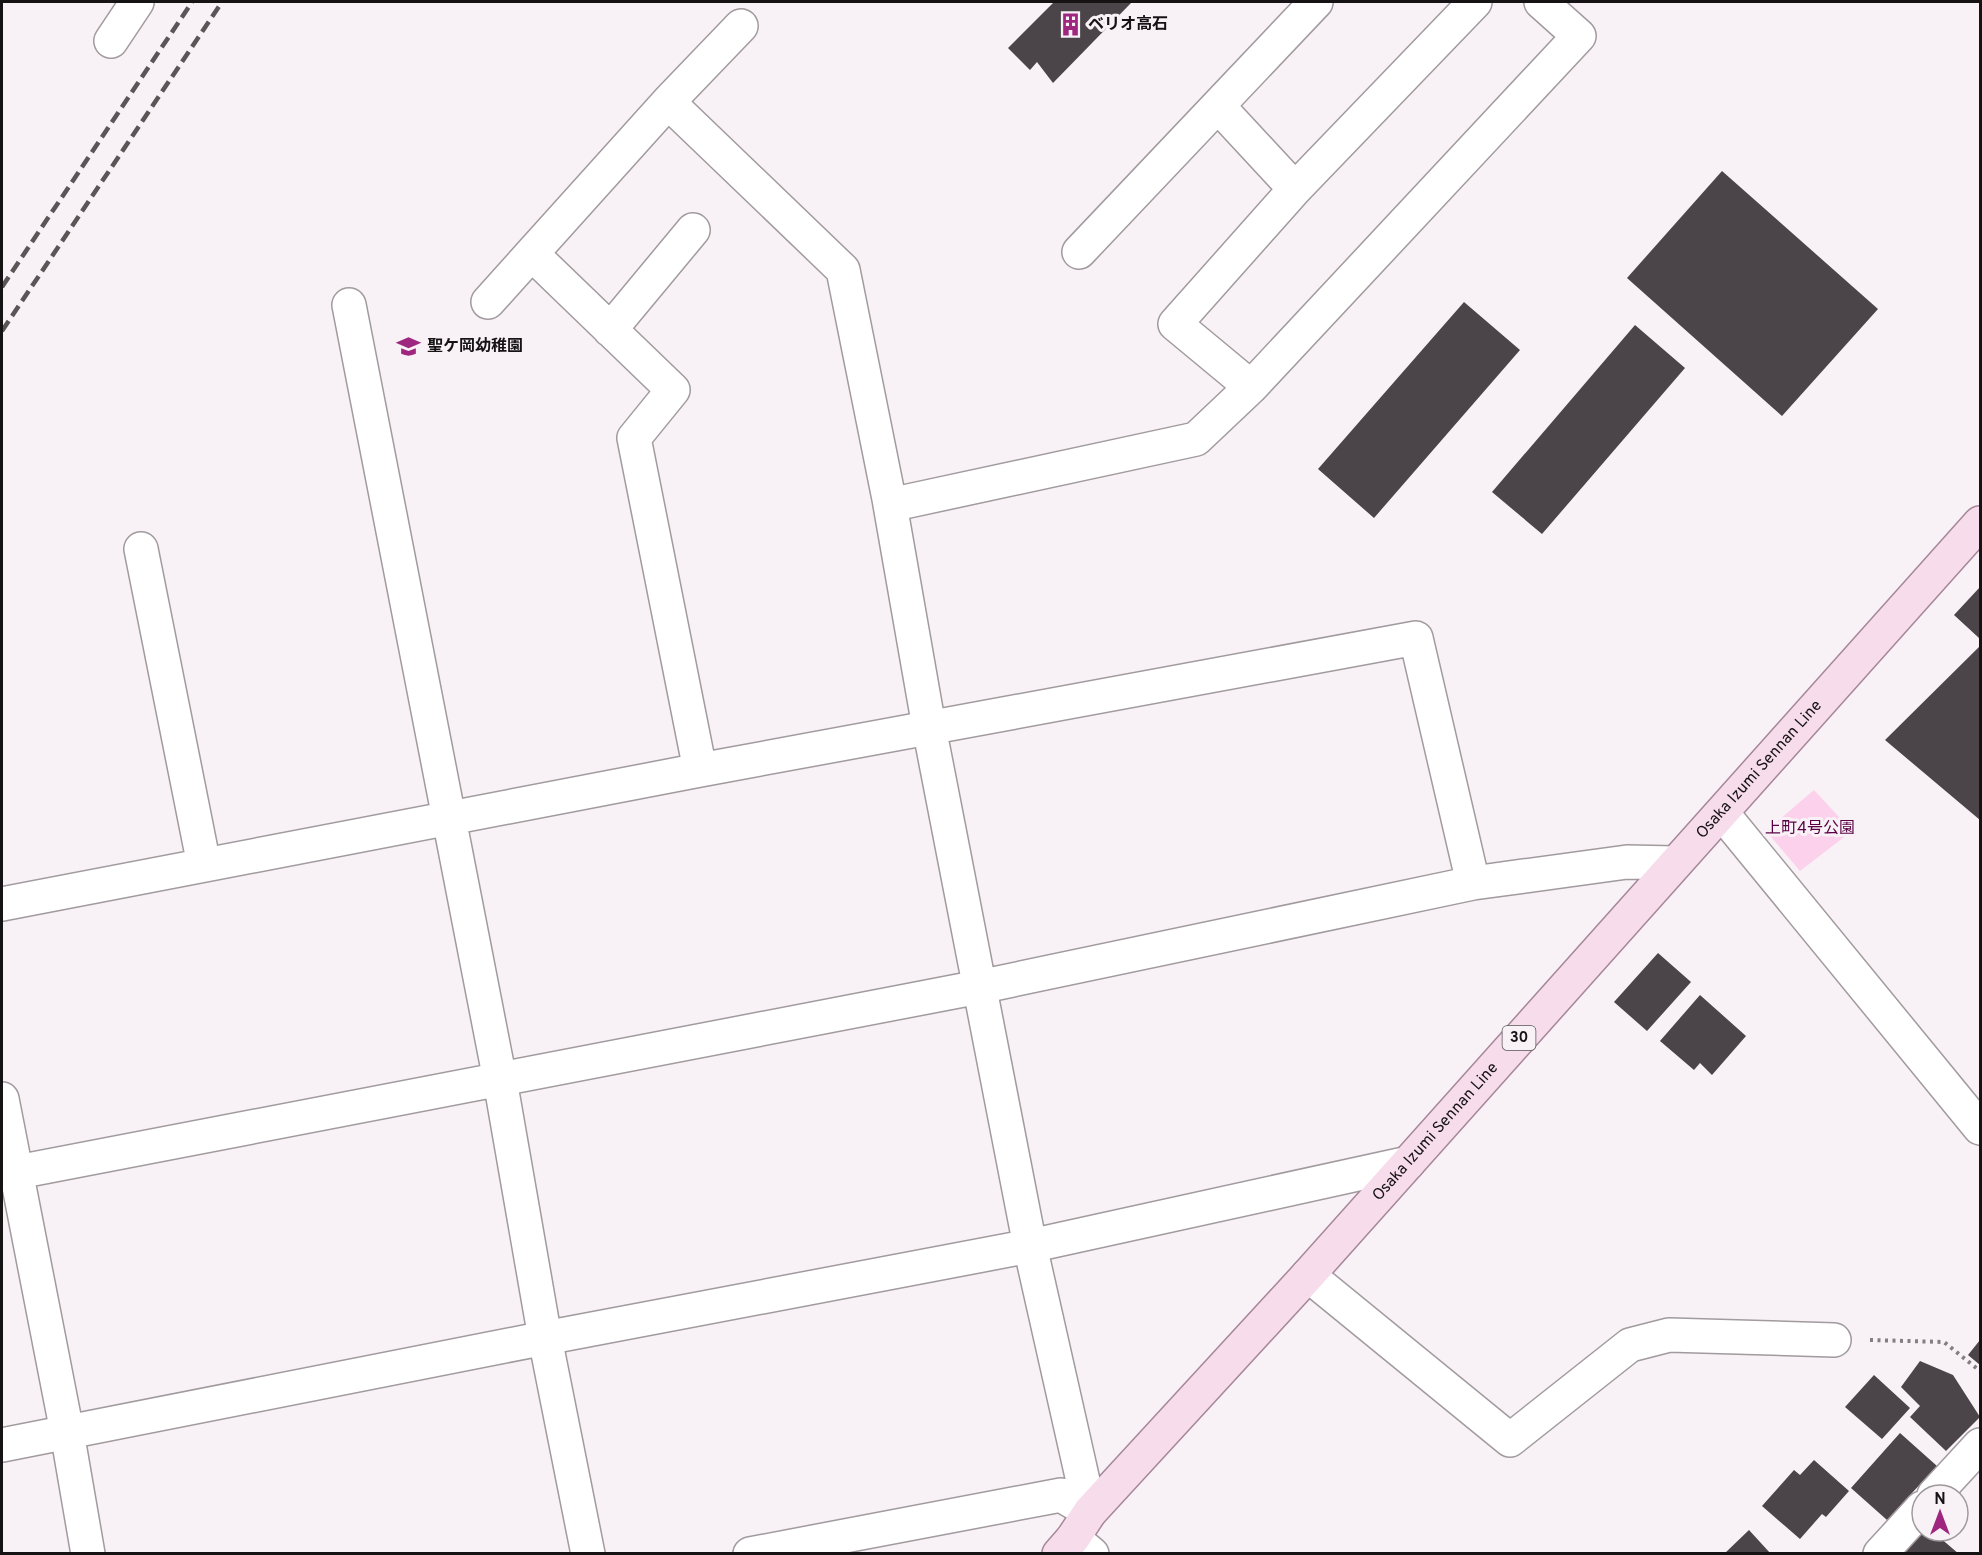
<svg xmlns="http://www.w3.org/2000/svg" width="1982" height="1555" font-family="Overpass,'Noto Sans JP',sans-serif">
<rect width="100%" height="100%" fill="#f8f1f5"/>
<!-- green -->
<path fill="#fcd1eb" d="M1814 790 1852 831 1800 871 1766 831Z"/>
<!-- building -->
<path fill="#4b4448" d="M1054 2H1132L1053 83 1037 62 1030 70 1008 48Z
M1722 171 1878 309 1782 416 1627 278Z
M1464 302 1520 350 1374 518 1318 469Z
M1635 325 1685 368 1542 534 1492 492Z
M1980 587V637L1979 638 1954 615Z
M1980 646V820L1885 740Z
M1658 953 1691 982 1647 1031 1614 1002Z
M1700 995 1746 1036 1712 1075 1700 1063 1694 1070 1660 1041Z
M1980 1340V1365L1968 1355Z
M1920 1361 1953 1375 1980 1417 1946 1451 1910 1417 1920 1406 1901 1387Z
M1874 1375 1910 1408 1882 1439 1845 1407Z
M1900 1433 1937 1466 1887 1520 1851 1488Z
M1814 1460 1849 1491 1826 1517 1822 1514 1800 1539 1762 1506 1794 1470 1800 1475Z
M1749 1530 1771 1554H1724Z
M1922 1531H1932L1959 1554H1907L1899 1547Z"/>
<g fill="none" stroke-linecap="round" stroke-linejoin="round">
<defs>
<path id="minor" d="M111 41 137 2
M668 102 843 270 889 499 929 727 1030 1246 1408 1163
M1218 106 1295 189
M1079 252 1316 2
M532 254 673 390 634 438 700 770
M488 302 668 102 741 26
M349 305 500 1080 545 1338 588 1554
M610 330 693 230
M1251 387 1175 324 1295 189 1475 2
M890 505 1196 439 1251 387 1579 36 1541 2
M141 549 204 865
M1722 813 1980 1128
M2 904 700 770 1416 638 1473 883
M2 1099 67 1432 88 1554
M2 1175 979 987 1473 883 1627 862 1675 863
M1308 1275 1510 1440 1630 1345 1669 1335 1834 1340
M2 1445 545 1338 1030 1246 1090 1512
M1934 1495 1980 1445
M1073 1538 1092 1554
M750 1554 1061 1495 1090 1512
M1880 1554 1922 1508"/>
<g id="primary">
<path id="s1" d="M1059 1554 1073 1538 1090 1512 1308 1275 1980 523"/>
</g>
</defs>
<!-- minor casing -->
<use href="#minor" stroke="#a19a9e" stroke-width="36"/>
<!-- primary casing -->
<use href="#primary" stroke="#a58799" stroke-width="36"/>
<!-- path -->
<path stroke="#837e80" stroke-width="4" stroke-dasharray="3 4.5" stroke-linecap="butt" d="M1870 1340 1944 1342 1980 1371"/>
<!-- minor -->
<use href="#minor" stroke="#fff" stroke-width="33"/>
<!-- primary -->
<use href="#primary" stroke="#f7dcec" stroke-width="33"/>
<!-- rail -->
<path stroke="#5a5557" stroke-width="4.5" stroke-dasharray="12 6" stroke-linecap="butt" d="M2 287 192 2
M2 331 222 2"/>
</g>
<!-- icons -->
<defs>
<symbol id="building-bare" viewBox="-9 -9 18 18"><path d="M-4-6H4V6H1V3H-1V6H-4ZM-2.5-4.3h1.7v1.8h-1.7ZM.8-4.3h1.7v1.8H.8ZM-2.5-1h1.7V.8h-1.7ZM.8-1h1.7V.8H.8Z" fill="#9f267e" stroke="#f8f1f5" stroke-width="2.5" paint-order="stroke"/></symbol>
<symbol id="school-bare" viewBox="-9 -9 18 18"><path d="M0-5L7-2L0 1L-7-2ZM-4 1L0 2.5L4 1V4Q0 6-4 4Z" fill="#9f267e" stroke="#f8f1f5" stroke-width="2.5" paint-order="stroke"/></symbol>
</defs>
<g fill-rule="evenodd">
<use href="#building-bare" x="1054" y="8" width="33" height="33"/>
<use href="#school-bare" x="392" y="330" width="33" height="33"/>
</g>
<g text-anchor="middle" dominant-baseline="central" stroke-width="6" stroke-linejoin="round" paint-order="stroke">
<!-- shield labels -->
<rect fill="#f8f1f5" stroke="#5a5658" stroke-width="1.5" x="1502.5" y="1026" width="33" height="24" rx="4.5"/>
<g font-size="15" font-weight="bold" fill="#161314">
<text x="1519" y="1038">30</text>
</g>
<!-- poi labels -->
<g font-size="16" font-weight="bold" fill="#161314" stroke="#f8f1f5" text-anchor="start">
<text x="1088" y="25">ベリオ高石</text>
<text x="427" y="347">聖ケ岡幼稚園</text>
</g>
<!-- street labels -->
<g font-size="16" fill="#161314" stroke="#f8f1f5">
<text stroke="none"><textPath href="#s1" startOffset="1052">Osaka Izumi Sennan Line</textPath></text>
<text stroke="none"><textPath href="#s1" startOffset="566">Osaka Izumi Sennan Line</textPath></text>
</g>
<!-- park labels -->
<g font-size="16" fill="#580043" stroke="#f8f1f5">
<text x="1810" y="829">上町4号公園</text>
</g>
</g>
<!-- border -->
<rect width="1982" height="1555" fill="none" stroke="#161314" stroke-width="6"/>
<!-- north arrow -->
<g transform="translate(1940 1513)"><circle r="28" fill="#f8f1f5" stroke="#9e989b" stroke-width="1.5"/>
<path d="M0-4.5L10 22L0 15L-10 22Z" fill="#9f267e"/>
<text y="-9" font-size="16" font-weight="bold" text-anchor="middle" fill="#161314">N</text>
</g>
</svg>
